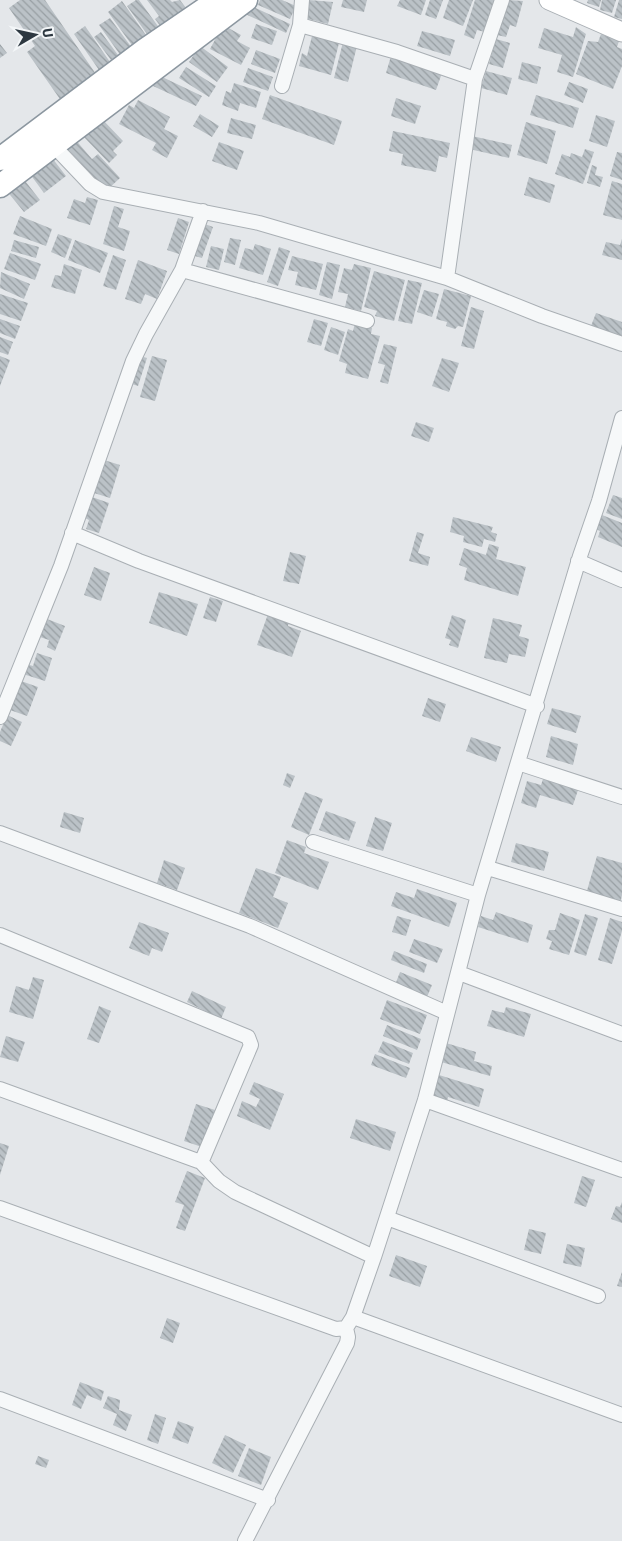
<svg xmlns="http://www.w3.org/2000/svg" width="622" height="1541" font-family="Signika,sans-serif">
<defs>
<pattern id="building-back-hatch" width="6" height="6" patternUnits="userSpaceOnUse" patternTransform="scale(1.25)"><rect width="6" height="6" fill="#bbc2c7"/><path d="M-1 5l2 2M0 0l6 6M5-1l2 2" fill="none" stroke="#989fa3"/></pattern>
</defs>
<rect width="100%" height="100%" fill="#e4e7ea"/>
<!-- building -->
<path fill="url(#building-back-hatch)" d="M20 0H45L98 77 62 102 27 52 35 46 9 8Z
M136 0H139L160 29 149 37 127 6Z
M147 0H170L172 2 180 0 189 12 164 31 155 19 159 16Z
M260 0H282L296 6 290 19 258 5Z
M309 0 333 2 328 24 305 18Z
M343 0H367L364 12 341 7Z
M400 0H426L421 15 397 6Z
M430 0H443L436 19 425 15Z
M449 0H473L463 26 443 18Z
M475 0H496L485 32 477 30 474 39 464 35Z
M507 0 523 1 516 27 510 25 506 37 497 35Z
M588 0H601L599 7 587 3Z
M602 0H616L612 13 600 10Z
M619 0H622V19L614 17Z
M122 1 148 38 134 48 108 12Z
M247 4 290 24 286 33 243 13Z
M110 18 132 48 121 56 99 25Z
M256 24 277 31 272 45 251 38Z
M223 25 241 35 237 41 250 48 241 65 210 49Z
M85 26 110 62 99 70 74 34Z
M576 27 586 34 573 77 557 72 562 55 538 48 544 28 573 37Z
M422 31 455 40 450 56 417 46Z
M101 32 118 55 111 60 94 37Z
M601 34 619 41 617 47 622 49V66L613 89 576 74 588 41 598 42Z
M312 36 339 43 331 75 299 66 302 53 307 56Z
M496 39 510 43 503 68 489 64Z
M343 42 357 46 348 82 334 78Z
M0 44 7 53 0 58Z
M200 46 228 67 217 82 189 62Z
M256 50 280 59 275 73 251 64Z
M391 56 442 73 436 90 386 73Z
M522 62 541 67 537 84 518 79Z
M186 67 216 86 209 97 179 78Z
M248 68 273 77 268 91 243 82Z
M486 71 512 78 507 95 481 88Z
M158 75 202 96 196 106 153 86Z
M569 82 588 89 583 103 564 95Z
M234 83 261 92 256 108 240 103 238 111 222 105 226 91 231 93Z
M270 95 342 121 334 145 262 119Z
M536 95 579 108 573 128 530 115Z
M396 98 421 106 415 124 391 116Z
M138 100 170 117 164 129 178 136 167 158 152 150 156 143 119 124 129 105 134 108Z
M200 114 219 126 212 137 193 126Z
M596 115 615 121 607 147 589 141Z
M231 118 256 125 252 139 227 133Z
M102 119 123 141 113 151 117 155 109 163 83 136Z
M526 122 556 131 547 164 517 155Z
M393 131 450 143 447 158 439 156 436 172 401 165 403 154 389 151Z
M472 136 512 145 509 158 469 149Z
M74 138 92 159 98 154 120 178 106 191 65 146Z
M219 142 244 151 237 170 212 161Z
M585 149 594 152 583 184 555 174 562 154 570 157 571 153 582 157Z
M617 152 622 153V180L610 176Z
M49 154 66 176 44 193 27 170Z
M592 165 597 167 595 175 603 177 600 187 587 183Z
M22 177 40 200 24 212 6 190Z
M529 177 555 185 550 203 524 195Z
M612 181 622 184V220L603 215Z
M87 197 98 200 90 225 67 218 74 199 85 203Z
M114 206 124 209 118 227 130 231 124 251 103 244Z
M20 216 52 229 46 246 13 234Z
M178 218 189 222 179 254 167 250Z
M202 223 213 227 202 258 191 255Z
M58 234 72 239 65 258 51 252Z
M230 238 241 240 235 265 224 262Z
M622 239V260L602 255 606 242 620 245Z
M14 240 39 247 36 258 11 251Z
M75 240 108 253 100 273 68 260Z
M255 244 271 249 263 275 239 268 245 248 253 250Z
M211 246 224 249 219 270 206 267Z
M279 247 290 251 278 286 267 282Z
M10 253 41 264 35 280 4 269Z
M113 255 126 260 116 290 103 286Z
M292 256 323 264 316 290 295 285 298 272 288 270Z
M138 260 167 271 157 299 145 294 141 304 125 299Z
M327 262 340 265 332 299 319 295Z
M64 264 82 270 75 294 51 287 55 275 61 276Z
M354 264 371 268 361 311 345 307 348 294 338 292 344 268 352 270Z
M374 271 405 280 394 321 375 316 377 311 364 307Z
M1 272 30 284 24 299 0 288Z
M408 280 422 283 412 324 398 321Z
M444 289 471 296 463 327 458 326 455 329 446 326 447 322 436 319Z
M424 290 439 294 432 317 417 312Z
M0 294 28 303 21 321 0 314Z
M471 307 484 311 474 349 461 346Z
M596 313 622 322V336L591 326Z
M0 319 20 326 15 339 0 333Z
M314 319 328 323 321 346 307 342Z
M355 323 372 328 371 334 380 336 368 379 345 373 347 364 339 361 348 329 353 331Z
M331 327 345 332 338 355 324 350Z
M0 337 13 342 8 355 0 352Z
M384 344 397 347 388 384 380 382 385 365 378 363Z
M0 356 10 360 0 386Z
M140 356 147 358 138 386 132 384Z
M152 356 167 360 155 401 140 397Z
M442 358 459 363 449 392 432 386Z
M416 422 434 428 429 442 411 436Z
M104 460 120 465 110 498 94 493Z
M613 495 622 498V519L606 513Z
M92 497 109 503 99 533 86 529 89 520 85 518Z
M602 515 622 523V547L598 537 600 531 596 529Z
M453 517 493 527 491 532 497 534 495 542 484 539 482 547 463 542 464 536 450 532Z
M417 532 424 534 418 553 430 557 428 566 409 561Z
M489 544 499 547 496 559 526 567 518 596 464 580 467 568 459 565 464 548 486 555Z
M290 552 306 556 299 584 283 581Z
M94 567 110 573 101 601 84 595Z
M159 592 198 604 187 636 149 623Z
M210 597 223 601 216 622 203 618Z
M268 614 289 621 288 626 301 631 292 657 257 645Z
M452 615 466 620 458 648 449 645 451 640 445 638Z
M493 618 522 625 519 636 529 639 525 657 509 654 507 663 484 658Z
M47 619 65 626 55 651 47 647 49 640 40 637Z
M37 653 52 658 45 681 23 674 26 664 33 666Z
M21 681 38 687 27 716 10 710Z
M428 698 446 704 440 722 422 716Z
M552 708 581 716 576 733 547 724Z
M7 715 22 722 11 746 0 741V732Z
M551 736 578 744 573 765 546 757Z
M471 737 501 747 496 762 466 751Z
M287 773 295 776 290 788 283 785Z
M543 779 578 790 573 805 540 795 536 808 521 803 527 781 541 785Z
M305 792 323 799 309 835 291 827Z
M326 811 356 822 349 841 319 830Z
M64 812 84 818 80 833 60 827Z
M375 817 392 823 383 851 366 846Z
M287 840 306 847 304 853 329 862 318 890 275 873Z
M516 843 549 852 544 871 511 862Z
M597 856 622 863V895L620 904 586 894Z
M164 860 185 868 177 890 157 883Z
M256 868 281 877 273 897 288 903 278 928 239 913Z
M417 889 457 903 449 927 391 906 396 892 414 898Z
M496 912 533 925 528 943 478 927 481 916 493 920Z
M560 913 580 920 569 955 549 949 552 941 546 939 549 930H555Z
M585 914 598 918 586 956 574 952Z
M397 916 411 920 406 936 392 932Z
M610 918 622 922V931L612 964 598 960Z
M139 922 169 933 162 952 152 948 149 956 129 948Z
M414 939 443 949 437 963 409 952Z
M394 951 427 964 424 973 391 960Z
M400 972 432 985 427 997 395 985Z
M33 977 44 980 33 1019 9 1012 16 986 29 990Z
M192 991 226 1007 221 1019 187 1002Z
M387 1000 427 1015 420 1034 380 1019Z
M99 1006 111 1011 99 1043 87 1039Z
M506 1007 531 1014 524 1037 487 1026 492 1010 504 1013Z
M387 1025 421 1039 417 1050 383 1036Z
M6 1036 25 1042 18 1062 0 1057Z
M383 1041 413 1053 409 1064 378 1052Z
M446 1043 476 1052 474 1061 492 1066 490 1076 441 1062Z
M375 1054 410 1068 406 1078 371 1065Z
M439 1075 484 1089 479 1107 448 1097 447 1102 433 1098Z
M254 1082 284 1094 270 1130 237 1116 242 1101 256 1107 260 1099 249 1094Z
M196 1104 215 1110 202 1147 184 1141Z
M356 1119 396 1132 390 1151 350 1138Z
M0 1143 9 1146 0 1175Z
M187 1171 205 1178 185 1231 176 1228 184 1205 175 1202Z
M582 1176 595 1180 586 1207 574 1203Z
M622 1202V1223L611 1219 616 1206 620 1207Z
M529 1229 546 1233 541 1254 524 1250Z
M567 1244 585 1248 581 1267 563 1263Z
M396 1255 427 1266 420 1287 389 1276Z
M622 1272V1287L617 1286Z
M167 1318 180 1323 173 1343 160 1338Z
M80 1382 104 1391 101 1401 87 1395 81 1409 72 1405Z
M108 1396 120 1400 119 1410 132 1415 126 1431 113 1425 117 1414 103 1408Z
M155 1414 166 1418 158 1444 147 1440Z
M178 1421 194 1427 188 1444 172 1438Z
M225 1435 246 1445 233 1473 212 1463Z
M249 1448 271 1457 261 1485 238 1476Z
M38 1456 49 1460 46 1468 35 1464Z"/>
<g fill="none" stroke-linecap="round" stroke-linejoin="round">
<defs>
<path id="minor" d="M300 25 397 52 475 79
M282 86 300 25 302 0
M53 145 90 184 103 192 259 223 447 278 542 316 622 344
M182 270 367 321
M447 278 475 79 502 0
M72 533 139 561 537 706
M578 561 622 580
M0 717 61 566 133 361 146 334 182 270 203 211
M518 763 622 797
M0 833 250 926 447 1013
M313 842 478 895
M488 868 622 909
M0 935 248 1037 251 1045 203 1158 198 1161 0 1089
M459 973 622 1034
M425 1100 622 1170
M200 1161 219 1181 235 1192 374 1257
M0 1208 336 1329 346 1328 353 1317 374 1257 425 1100 478 895 580 556 599 501 622 418
M387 1218 598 1296
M353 1317 622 1415
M0 1399 268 1500
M245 1541 347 1343 348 1337 346 1328"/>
<path id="secondary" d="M549 0 622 32"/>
<path id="trunk" d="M0 159 146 49 218 0
M0 186 246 0"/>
</defs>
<!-- minor casing -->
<use href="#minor" stroke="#a9afb4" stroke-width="16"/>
<!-- secondary casing -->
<use href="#secondary" stroke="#a9afb4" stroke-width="21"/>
<!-- trunk casing -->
<use href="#trunk" stroke="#8c97a0" stroke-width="25"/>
<!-- minor -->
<use href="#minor" stroke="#f6f8f9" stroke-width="14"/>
<!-- secondary -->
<use href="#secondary" stroke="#fff" stroke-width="19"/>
<!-- trunk -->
<use href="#trunk" stroke="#fff" stroke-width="22"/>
</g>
<!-- north arrow -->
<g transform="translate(35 35) rotate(81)" stroke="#f3f6f8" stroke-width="4" paint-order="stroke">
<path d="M0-4L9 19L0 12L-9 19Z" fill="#2d3841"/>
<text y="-8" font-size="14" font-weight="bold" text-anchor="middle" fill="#2d3841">U</text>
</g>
</svg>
